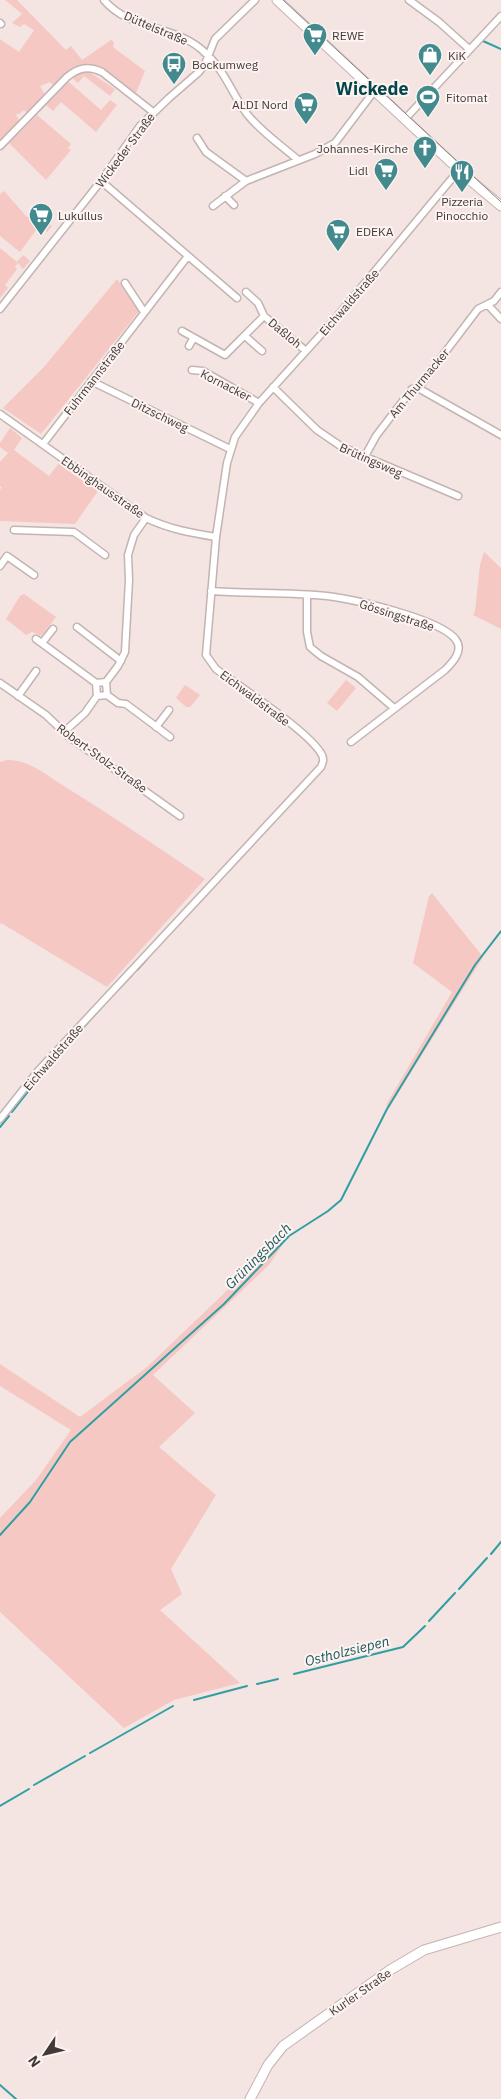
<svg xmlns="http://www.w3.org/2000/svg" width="501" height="2099" font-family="'IBM Plex Sans',sans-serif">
<rect width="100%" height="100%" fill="#f4e4e2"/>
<!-- green -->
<path fill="#f6c8c3" d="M5 0H17L66 50 71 46 82 60 111 40 114 42 113 47 145 71 136 93C100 67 91 47 54 86L50 82 40 86 45 95 27 113 24 110 19 114H16L19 121 0 141V39L19 52 34 30 24 24 20 27 12 23 22 14Z
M88 71 115 89 110 96 84 76 78 83 72 78 80 72Z
M67 83H70L101 110 110 100 117 105 96 132 61 102 53 111 46 105Z
M37 115 71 144 68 148 71 150 46 180 9 143Z
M4 191 26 216 30 218 38 211 52 226 47 232 39 226 20 252 0 236V194Z
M0 248 17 262 23 255 30 261 23 269 18 263 15 267 17 269 5 285 8 288 0 298Z
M117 279 139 311 41 434 3 408 43 368Z
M10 428 22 438 14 450 49 476 59 463 98 491 75 524 0 521V489L2 488 0 486V462L8 453 0 447V443Z
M484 552 501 568V629L473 615 475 611 480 565Z
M24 594 56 617 42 636 32 632 26 635 6 619 20 596Z
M346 680 356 688 337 711 327 703Z
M185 685 200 695 190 707H186L176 698Z
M8 760C30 760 49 777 67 788 114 817 159 848 205 879L107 987 1 923 0 925V762Z
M432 893 483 957 389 1108 386 1105 452 992 413 963 429 896Z
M281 1239 283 1244 269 1265 153 1375 195 1413 159 1447 216 1495 171 1569 182 1594 160 1610 240 1683 174 1700 124 1728 0 1612V1518L36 1480 71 1430 0 1386V1364L80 1417 147 1367Z"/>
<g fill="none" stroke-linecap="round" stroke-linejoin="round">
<!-- stream -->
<path stroke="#309fa3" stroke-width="2" d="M483 41 501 49
M137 970 147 959
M104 1004 132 975
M71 1041 100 1009
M38 1080 67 1046
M12 1112 34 1084
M0 1127 9 1116
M0 1535 30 1502 70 1442 224 1304 289 1236 328 1211 341 1200 387 1109 475 965 501 931
M491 1554 501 1542
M459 1589 487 1558
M429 1621 455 1593
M294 1674 403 1647 425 1626
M257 1684 278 1679
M194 1700 247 1686
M90 1753 173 1706
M34 1785 85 1756
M0 1806 29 1789
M0 2085 16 2099"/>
<defs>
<path id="street" d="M104 0C129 30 173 25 201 49 225 69 230 91 247 114 261 132 281 145 298 160
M409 0 439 22 469 49
M0 23 1 24
M406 118 501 16
M197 138 206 152 246 181
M0 146 67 77C78 68 88 65 102 72L153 112
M101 181 237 298
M225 196 234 205
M213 206 246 181 315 154 335 143 375 90
M125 283 144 312
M246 292 258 303 264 316 306 351
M488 305 501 319
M0 309 101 181 140 126 169 98 199 72 205 64 215 39 255 0
M182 331 225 355 264 316
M245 336 262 351
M189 346 193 339
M192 370 203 371 259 403
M91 381 230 449
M273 387 317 430 342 447 458 496
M418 388 501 435
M0 414 146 518C169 529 191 533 216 537
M43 444 188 256
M364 458 376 436 412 389 418 388 478 309 494 301 501 292
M14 530 74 532 105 555
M0 566 7 556 34 575
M211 591C250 594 289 592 327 596 352 599 442 619 456 640 464 651 452 663 445 670L351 742
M307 596V632L310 647 321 656 358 677 394 708
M77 627 121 661
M36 639 96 683
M42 643 53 629
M0 683 46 715 68 736 180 816
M107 695 118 703 126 704 170 737
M18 696 36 671
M97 696 96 683 106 682 118 666 125 652 129 580 128 555 134 535 146 518
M156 727 169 710
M64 732 85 713 97 696 107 695 106 682
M0 1119 38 1071 321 767C323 762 324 760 322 755 310 732 240 687 216 669L206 655 216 537 227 463 235 437 259 403 335 319 459 170"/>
<path id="secondary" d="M277 0 470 180 501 206
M250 2099 268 2065 283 2046 390 1970 424 1950 501 1927"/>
</defs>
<!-- street casing -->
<use href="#street" stroke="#c3b4b2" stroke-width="9"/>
<!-- secondary casing -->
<use href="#secondary" stroke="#c3b4b2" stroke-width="11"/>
<!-- street -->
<use href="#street" stroke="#fff" stroke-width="6"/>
<!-- secondary -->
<use href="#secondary" stroke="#fff" stroke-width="9"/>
<!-- tram -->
<path stroke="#8f8483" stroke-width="1" d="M283 0 501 202"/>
</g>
<!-- icons -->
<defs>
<symbol id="supermarket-pin" viewBox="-11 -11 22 30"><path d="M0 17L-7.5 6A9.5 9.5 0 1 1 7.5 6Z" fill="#428a8d" stroke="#fdf3f1"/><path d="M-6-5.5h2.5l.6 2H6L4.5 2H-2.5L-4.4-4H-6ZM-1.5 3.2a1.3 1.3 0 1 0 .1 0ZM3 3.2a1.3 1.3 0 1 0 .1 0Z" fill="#fff"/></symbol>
<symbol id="shop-pin" viewBox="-11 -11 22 30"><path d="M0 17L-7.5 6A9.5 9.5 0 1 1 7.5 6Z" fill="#428a8d" stroke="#fdf3f1"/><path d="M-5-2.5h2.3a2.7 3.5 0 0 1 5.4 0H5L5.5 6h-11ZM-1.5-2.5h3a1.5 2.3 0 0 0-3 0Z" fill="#fff"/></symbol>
<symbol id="bus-pin" viewBox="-11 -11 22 30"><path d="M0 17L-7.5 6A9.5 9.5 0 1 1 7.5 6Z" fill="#428a8d" stroke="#fdf3f1"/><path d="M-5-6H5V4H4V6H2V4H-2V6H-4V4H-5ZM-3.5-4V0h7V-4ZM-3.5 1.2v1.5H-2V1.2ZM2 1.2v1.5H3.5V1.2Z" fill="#fff"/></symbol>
<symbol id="stadium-pin" viewBox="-11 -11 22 30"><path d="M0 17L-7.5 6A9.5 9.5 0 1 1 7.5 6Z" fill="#428a8d" stroke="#fdf3f1"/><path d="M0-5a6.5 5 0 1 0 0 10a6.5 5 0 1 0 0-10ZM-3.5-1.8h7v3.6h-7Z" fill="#fff"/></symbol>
<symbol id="church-pin" viewBox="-11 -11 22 30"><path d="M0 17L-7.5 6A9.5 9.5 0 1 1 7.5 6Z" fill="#428a8d" stroke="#fdf3f1"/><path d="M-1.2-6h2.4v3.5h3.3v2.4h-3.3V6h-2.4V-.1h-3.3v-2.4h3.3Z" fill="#fff"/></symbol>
<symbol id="restaurant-pin" viewBox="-11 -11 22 30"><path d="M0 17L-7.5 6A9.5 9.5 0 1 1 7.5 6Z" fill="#428a8d" stroke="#fdf3f1"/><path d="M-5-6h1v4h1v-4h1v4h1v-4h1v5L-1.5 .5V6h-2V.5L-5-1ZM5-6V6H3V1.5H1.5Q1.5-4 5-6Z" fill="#fff"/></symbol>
</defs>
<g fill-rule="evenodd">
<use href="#supermarket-pin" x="301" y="21" width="28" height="38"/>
<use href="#shop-pin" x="416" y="41" width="28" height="38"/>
<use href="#bus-pin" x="160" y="50" width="28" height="38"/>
<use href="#stadium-pin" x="414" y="83" width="28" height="38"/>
<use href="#supermarket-pin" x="292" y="90" width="28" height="38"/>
<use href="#church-pin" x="411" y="134" width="28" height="38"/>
<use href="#supermarket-pin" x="372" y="156" width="28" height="38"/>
<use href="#restaurant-pin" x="448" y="158" width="28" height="38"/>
<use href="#supermarket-pin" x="27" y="201" width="28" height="38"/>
<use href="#supermarket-pin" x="324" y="217" width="28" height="38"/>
</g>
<g text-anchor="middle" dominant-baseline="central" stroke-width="4" stroke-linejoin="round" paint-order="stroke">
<!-- street labels -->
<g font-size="12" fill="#413a39" stroke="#fdf3f1">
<text transform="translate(156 28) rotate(23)">Düttelstraße</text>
<text transform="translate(125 150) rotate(-53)">Wickeder Straße</text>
<text transform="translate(349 302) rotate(-49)">Eichwaldstraße</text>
<text transform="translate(285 333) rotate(40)">Daßloh</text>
<text transform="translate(94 378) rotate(-52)">Fuhrmannstraße</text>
<text transform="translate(419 383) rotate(-50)">Am Thurmacker</text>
<text transform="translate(226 385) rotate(27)">Kornacker</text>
<text transform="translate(160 415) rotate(26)">Ditzschweg</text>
<text transform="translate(371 460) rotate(24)">Brütingsweg</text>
<text transform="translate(103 487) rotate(35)">Ebbinghausstraße</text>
<text transform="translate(397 615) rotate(18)">Gössingstraße</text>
<text transform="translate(255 698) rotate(37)">Eichwaldstraße</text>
<text transform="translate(102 758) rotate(36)">Robert-Stolz-Straße</text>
<text transform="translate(53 1057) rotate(-49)">Eichwaldstraße</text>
<text transform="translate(360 1992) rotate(-35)">Kurler Straße</text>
</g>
<!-- poi labels -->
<g font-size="12" fill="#413a39" stroke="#fdf3f1" text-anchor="start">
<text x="332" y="35">REWE</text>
<text x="448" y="55">KiK</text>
<text x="192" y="64">Bockumweg</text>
<text x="446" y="97">Fitomat</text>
<text x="288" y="104" text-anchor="end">ALDI Nord</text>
<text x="408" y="148" text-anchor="end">Johannes-Kirche</text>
<text x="368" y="170" text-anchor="end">Lidl</text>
<text x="462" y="201" text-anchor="middle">Pizzeria<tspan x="462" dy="14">Pinocchio</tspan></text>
<text x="58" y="215">Lukullus</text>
<text x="356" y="231">EDEKA</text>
</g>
<!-- water labels -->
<g font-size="14" font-style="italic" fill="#1b595c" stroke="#fdf3f1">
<text transform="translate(258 1256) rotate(-45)">Grüningsbach</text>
<text transform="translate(347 1651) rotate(-14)">Ostholzsiepen</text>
</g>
<!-- district labels -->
<g font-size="18" font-weight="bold" fill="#024649" stroke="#fdf3f1">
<text x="372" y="88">Wickede</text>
</g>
</g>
<!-- north arrow -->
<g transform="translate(45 2054) rotate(235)" stroke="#fdf3f1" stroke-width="4" paint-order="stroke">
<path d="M0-4L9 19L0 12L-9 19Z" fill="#413a39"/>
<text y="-8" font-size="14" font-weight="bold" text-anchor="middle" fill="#413a39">N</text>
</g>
</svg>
